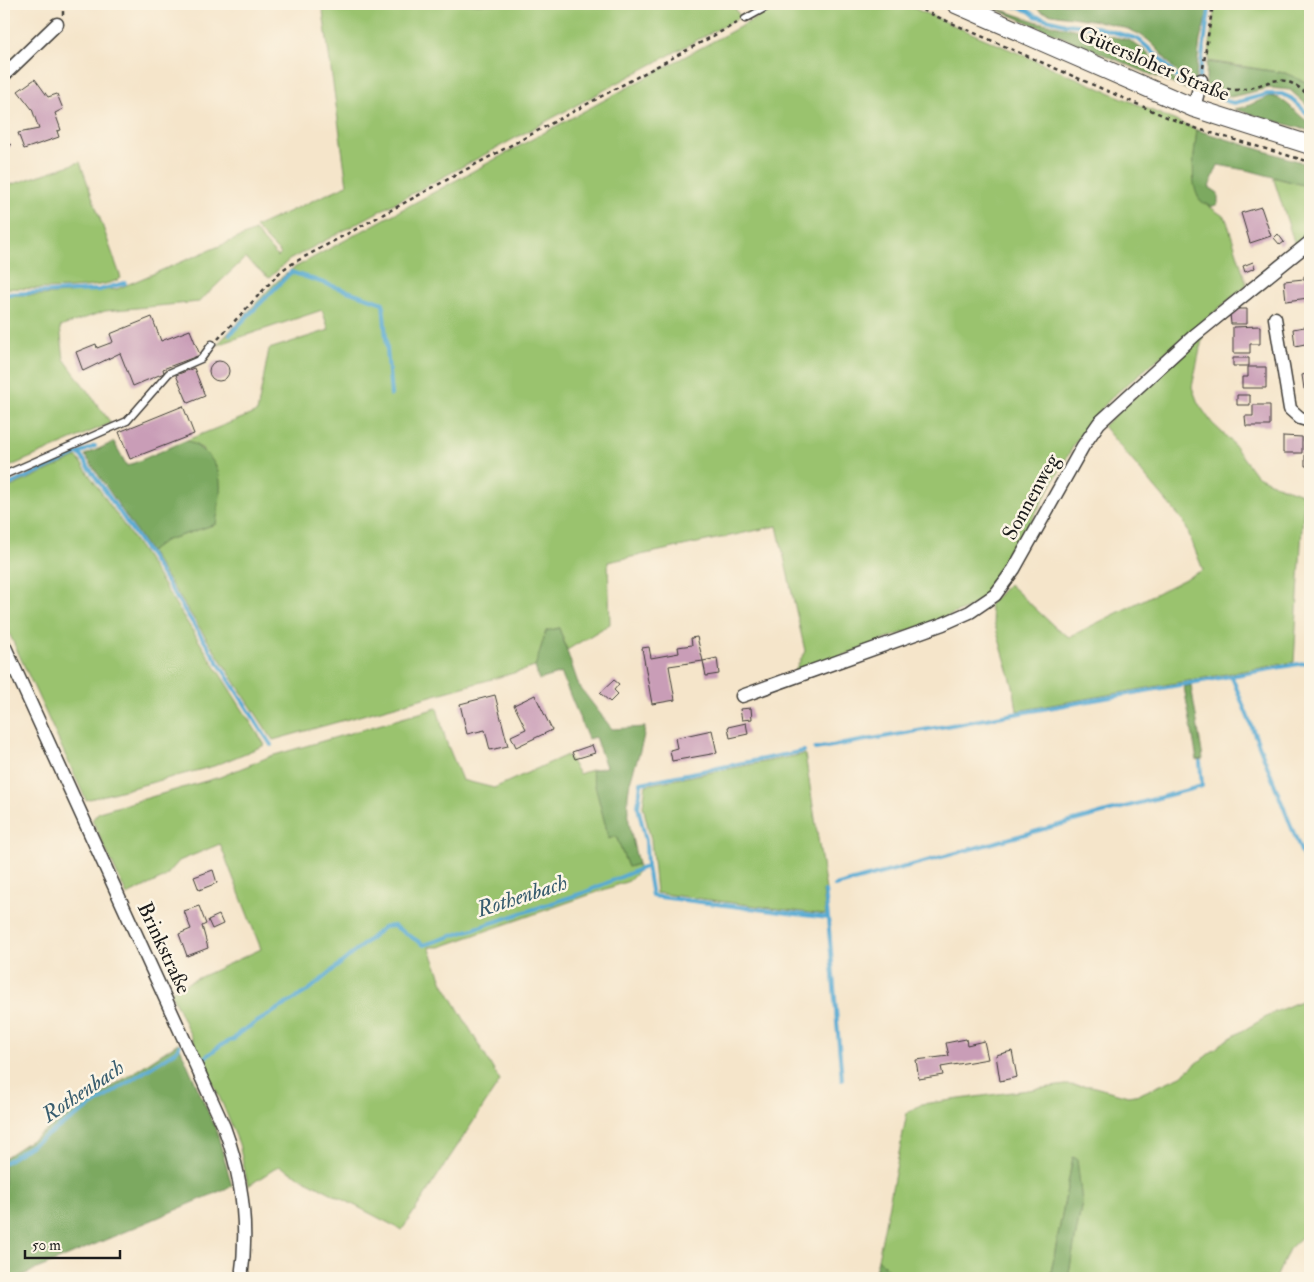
<svg xmlns="http://www.w3.org/2000/svg" width="1314" height="1282" font-family="'IM FELL Double Pica',serif">
<rect width="100%" height="100%" fill="#fcf5e5"/>
<filter id="ink" filterUnits="userSpaceOnUse"><feTurbulence type="fractalNoise" baseFrequency=".02" numOctaves="2"/><feDisplacementMap in="SourceGraphic" scale="10" xChannelSelector="R" yChannelSelector="G"/><feConvolveMatrix kernelMatrix="1 2 1 2 8 2 1 2 1" color-interpolation-filters="sRGB"/></filter>
<filter id="wash" filterUnits="userSpaceOnUse"><feTurbulence type="fractalNoise" baseFrequency=".0096" numOctaves="4" result="noise"/><feDisplacementMap in="SourceGraphic" scale="20" xChannelSelector="R" yChannelSelector="G"/><feGaussianBlur stdDeviation="1.12" result="paint"/><feColorMatrix in="noise" values="0 0 0 0 0 0 0 0 0 0 0 0 0 0 0 0 0 1.4 0 .05"/><feComposite in="paint" operator="in"/></filter>
<g filter="url(#wash)">
<rect width="100%" height="100%" fill="#f5e5ca"/>
<!-- green -->
<path fill="#9ac36e" stroke="#5b7045" d="M322 4H733L740 17 289 260 269 278 245 258 199 302 105 311 60 327 64 359 111 423 4 469V295H42L117 289 255 231 278 257 281 254 255 227 347 185Z
M782 4H904L1197 130 1193 166 1200 200 1226 218 1247 285 1113 396 1092 420 1075 443 992 591 966 609 793 674 805 651 777 526 608 562 610 624 567 650 559 628 546 631 535 667 273 740 150 552 164 541 216 524 203 449 187 440 257 412 269 349 329 330 322 310 217 345 275 283 292 269Z
M1215 4H1310V84L1285 73 1208 61Z
M80 162 121 278C103 291 28 289 4 288V187Z
M1273 177 1310 187V237L1296 248Z
M1203 335 1192 387 1198 403 1212 423 1230 440 1256 475 1274 484 1304 495 1294 662 1017 711 1014 690 989 605 1009 584 1055 627 1069 637 1203 570 1184 522 1103 426Z
M77 457 145 556 265 745 214 766 86 800 4 622V490Z
M437 708 446 741 462 780 494 788 567 755 579 774 591 770 609 838 616 836 628 867 638 864V872L629 881 440 947H429L443 983 500 1081 402 1230 279 1166 248 1186 239 1144 223 1105 170 991 261 949 220 844 179 861 165 877 127 895 92 820 99 812 220 777 271 756Z
M805 754 826 890 823 891 826 915 656 893 651 840 643 806 646 785Z
M1310 997V1229L1289 1249 1276 1278H1068L1082 1202 1073 1157 1050 1278H897L878 1259 907 1113 922 1104 1066 1085 1091 1086 1128 1096 1140 1094 1181 1076 1225 1041 1275 1012Z"/>
<!-- forest -->
<path fill="#7ba961" stroke="#4c623e" d="M984 4 1038 22 1129 40 1145 51 1172 78 1190 91Z
M1019 4H1210L1200 40 1195 85C1172 76 1162 46 1139 34 1110 19 1073 19 1042 12L1037 8Z
M1207 62 1285 73 1310 84V108L1290 90 1269 88 1231 97 1205 92Z
M1270 96C1287 98 1296 115 1310 123V131L1234 109 1245 107Z
M1197 130 1310 165V187L1251 171 1218 165 1209 187 1218 193V204L1211 207C1208 205 1203 203 1201 201 1188 187 1195 148 1197 130Z
M187 440C228 463 222 484 216 524L164 541 150 552 85 455 114 442 127 466Z
M559 628 579 686 612 729 645 727C643 751 630 772 628 795 626 819 633 841 638 864L628 867 616 836 609 839 591 770 606 767 595 737 588 739 561 673 539 680 535 667 546 631Z
M1191 685 1203 759 1197 760 1184 687Z
M178 1043 217 1132 232 1186 16 1278H4V1158Z
M1073 1157 1077 1159 1082 1202 1068 1278H1050Z
M878 1259 897 1278H883L875 1271Z"/>
<g fill="none" stroke-linecap="round" stroke-linejoin="round">
<!-- stream -->
<path stroke="#58aad3" stroke-width="4" d="M997 4 1012 5 1029 11 1035 16 1066 24 1096 27 1138 39 1161 59 1181 82 1226 101 1234 103 1268 94H1282L1291 98 1310 116
M1199 78 1210 4
M4 294 99 290 125 283
M230 334 291 272 383 303 391 395
M79 453 149 555 271 745
M4 487 95 446
M1232 677 1310 874
M815 749 1310 662
M647 866 652 896 828 918 825 891
M835 886 1202 786 1200 762
M828 918 842 1080
M203 1059 221 1045 234 1039 239 1033 309 990 384 927 394 926 424 945 583 893 647 866 646 841 638 807 641 783 804 751
M4 1163 176 1051 180 1045"/>
</g>
<g id="blocks">
<!-- building -->
<path fill="#c99db7" d="M35 79 48 97 57 94 63 109 55 113 61 130 57 131 59 137 24 149 18 133 39 129 32 109 18 91Z
M4 140 11 145 4 154Z
M1261 207 1271 236 1250 243 1241 213Z
M1278 234 1284 242 1280 245 1274 238Z
M1253 262 1255 268 1245 272 1243 266Z
M1310 275V288L1307 289 1308 298 1286 301 1284 281 1304 279V276Z
M1237 309H1247V324H1231L1230 314Z
M152 317 161 341 190 330 200 355 163 369 164 373 133 386 120 353 83 371 76 352 96 344 97 348 113 342 110 334Z
M1260 326V344H1250V353H1233V327Z
M1310 326V343L1295 346 1293 329Z
M1233 358H1249V366H1233Z
M209 371a10 10 0 1 1 20 0a10 10 0 1 1-20 0Z
M1248 367H1266V388H1242V377H1248Z
M194 368 205 396 188 403 176 375Z
M1310 373V388L1304 389 1302 375Z
M1237 395H1250V405H1237Z
M1253 405H1270V426H1246L1245 416H1253Z
M183 406 194 434 130 459 119 432Z
M1283 436 1302 437V453H1283Z
M1305 452H1310V466H1305Z
M697 637 703 661 669 666 675 700 652 704 642 648 649 647 651 658 679 653 678 647 692 645 691 638Z
M717 658 719 674 706 676 703 661Z
M614 680 619 684 614 690 618 694 610 702 600 693Z
M495 695 508 746 490 750 485 730 467 734 460 704Z
M535 695 552 730 516 747 511 736 526 729 514 705Z
M751 708 752 719 742 720 740 709Z
M746 723 748 734 730 738 728 727Z
M712 730 717 753 672 761 670 750 677 748 675 738Z
M592 745 595 753 575 759 572 752Z
M213 870 217 883 199 890 194 877Z
M199 906 206 924 202 926 208 948 187 956 179 934 191 929 184 911Z
M219 915 223 924 212 929 208 920Z
M966 1039 967 1045 984 1041 988 1059 941 1067 943 1075 919 1079 916 1060 949 1056 946 1043Z
M1012 1051 1017 1077 1000 1081 996 1055Z"/>
</g>
</g>
<g filter="url(#ink)">
<use href="#blocks" fill-opacity="0" stroke="#3d3a36" stroke-width="1"/>
<g fill="none" stroke-linecap="round" stroke-linejoin="round">
<defs>
<path id="lane" d="M745 19 772 4
M4 475 127 421 169 373 201 359 212 344"/>
<path id="street" d="M4 75 57 24
M1194 108 1201 80
M1275 318 1290 409 1300 418 1310 421
M4 645 224 1127C242 1176 249 1226 241 1278
M742 696 943 624 970 612 995 595 1014 569 1083 446 1099 423 1195 335 1310 242"/>
<path id="secondary" d="M956 4 1194 108 1310 145"/>
</defs>
<!-- lane casing -->
<use href="#lane" stroke="#3d3a36" stroke-width="9"/>
<!-- street casing -->
<use href="#street" stroke="#3d3a36" stroke-width="15"/>
<!-- secondary casing -->
<use href="#secondary" stroke="#3d3a36" stroke-width="20"/>
<!-- path -->
<path stroke="#3d3a36" stroke-width="2.5" stroke-dasharray="4 4" stroke-linecap="butt" d="M908 4 1169 118 1198 129 1310 162
M63 15V4
M1203 68 1213 4
M1212 83C1218 85 1227 90 1234 90 1268 90 1276 64 1310 97
M218 339 282 270 295 262 737 23"/>
<!-- lane -->
<use href="#lane" stroke="#fff" stroke-width="6"/>
<!-- street -->
<use href="#street" stroke="#fff" stroke-width="12"/>
<!-- secondary -->
<use href="#secondary" stroke="#fff" stroke-width="18"/>
</g>
</g>
<g text-anchor="middle" dominant-baseline="central" stroke-width="5" stroke-linejoin="round" paint-order="stroke">
<!-- street labels -->
<g font-size="21" fill="#1c1c1c" stroke="#fcf5e5">
<text transform="translate(1154 64) rotate(23)">Gütersloher Straße</text>
<text transform="translate(1031 497) rotate(-61)">Sonnenweg</text>
<text transform="translate(164 948) rotate(65)">Brinkstraße</text>
</g>
<!-- water labels -->
<g font-size="22" font-style="italic" fill="#375c6e" stroke="#fcf5e5">
<text transform="translate(522 896) rotate(-18)">Rothenbach</text>
<text transform="translate(83 1091) rotate(-34)">Rothenbach</text>
</g>
</g>
<!-- margin -->
<rect width="1314" height="1282" fill="none" stroke="#fcf5e5" stroke-width="20"/>
<!-- scale -->
<path d="M25 1250v8h95v-8" fill="none" stroke="#1c1c1c" stroke-width="2.5"/>
<text x="32" y="1250" font-size="15" fill="#1c1c1c" stroke="#fcf5e5" stroke-width="4" paint-order="stroke">50 m</text>
</svg>
